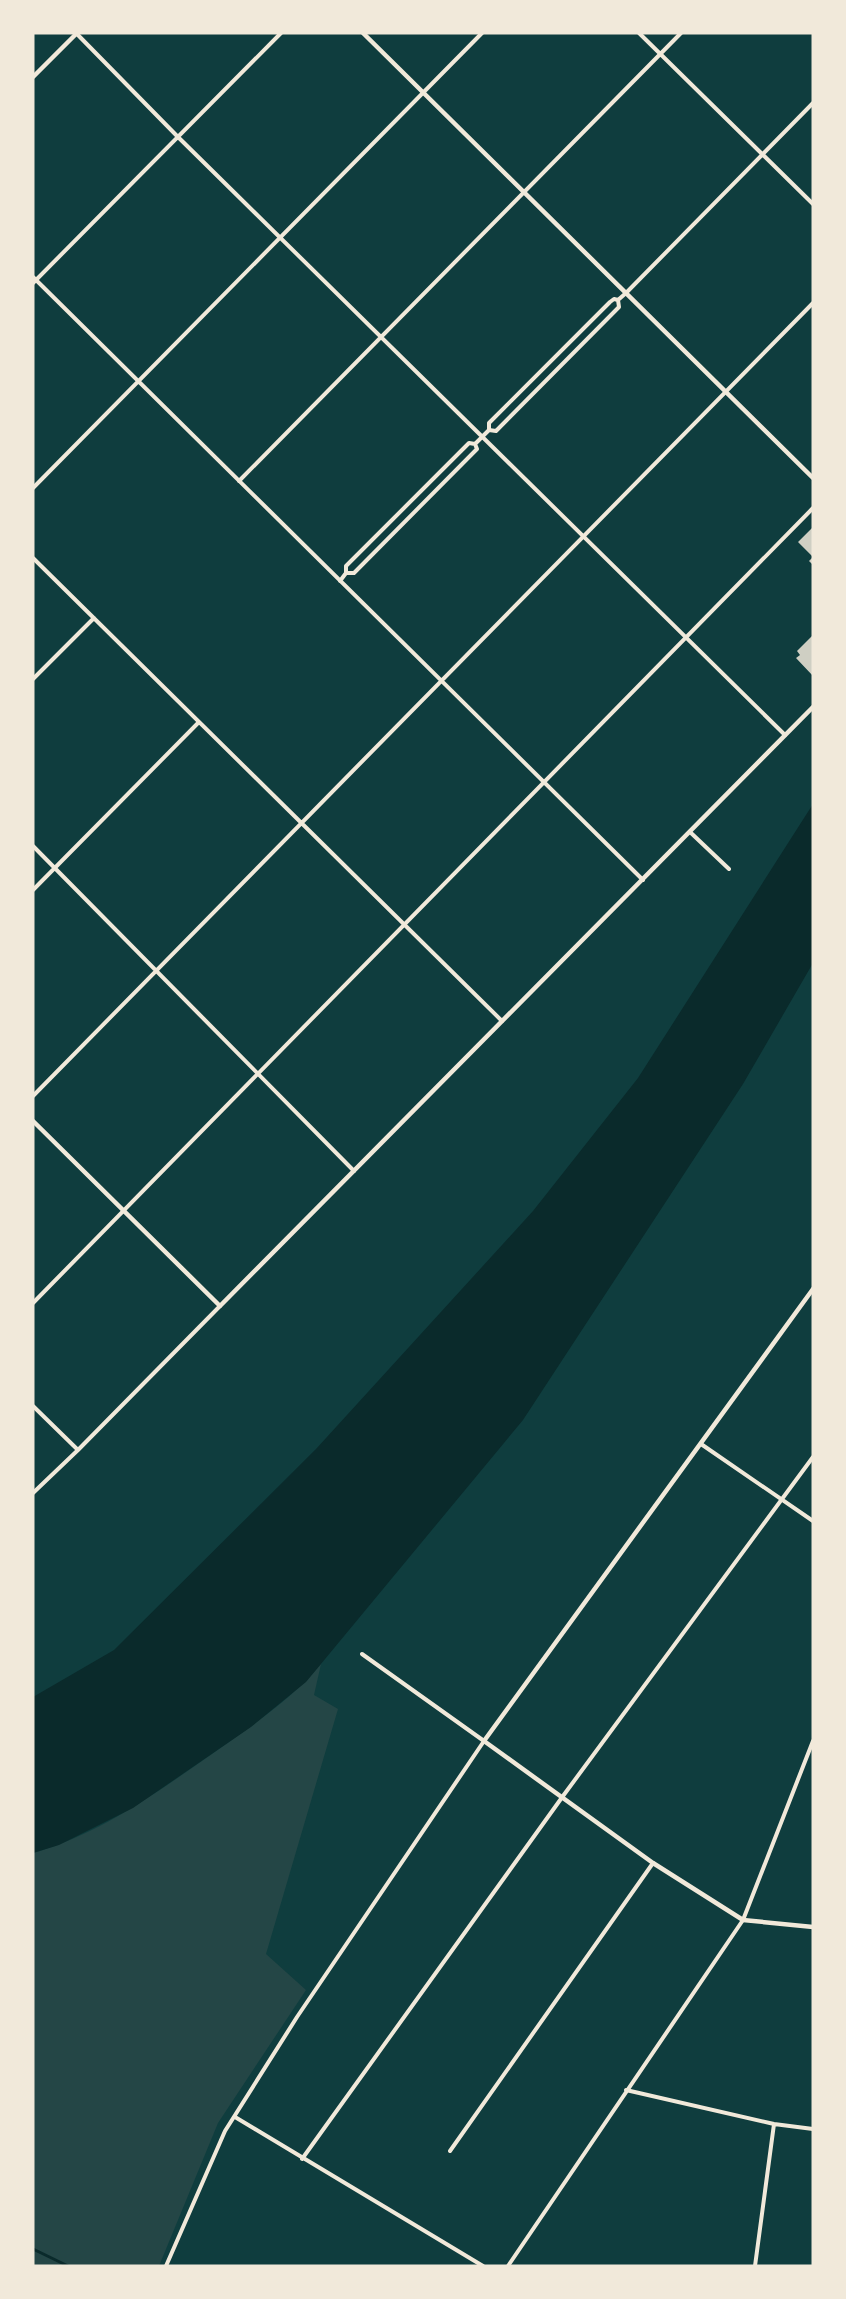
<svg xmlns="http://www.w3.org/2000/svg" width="846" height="2299" font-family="Barlow,sans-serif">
<rect width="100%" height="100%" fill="#0f3d3e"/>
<!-- green -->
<path fill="#244646" d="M321 1664 314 1695 338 1709 266 1954 306 1990 218 2123 159 2266H33V1853C100 1834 156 1793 212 1754 250 1727 291 1700 321 1664Z"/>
<!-- water -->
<path fill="#0a2a2b" d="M813 804V963L743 1084 523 1420 306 1682 251 1727 133 1808 59 1845 33 1853V1697L114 1650 316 1449 533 1211 638 1078Z"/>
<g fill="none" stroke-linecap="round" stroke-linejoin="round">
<!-- stream -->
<path stroke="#0a2a2b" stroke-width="3" d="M33 2249 68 2266"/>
</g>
<!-- building -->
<path fill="#cfcfc3" d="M813 527V565L809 561 813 557 798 542Z
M813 635V676L796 658 800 655 797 651Z"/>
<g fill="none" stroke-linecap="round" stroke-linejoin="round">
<!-- minor -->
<path stroke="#f1e9da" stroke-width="4" d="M76 33 178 137 785 735
M639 33 813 204
M33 277 643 880
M33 283 281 33
M489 430 496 431 619 307 618 300
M239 481 681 33
M33 488 482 33
M33 558 502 1021
M346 573H354L475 451 477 449 475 444
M340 581 346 573V566L469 443 475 444 489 430V423L610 302 614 299 618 300 626 293 813 103
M33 679 94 618
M690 832 729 869
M33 846 354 1171
M33 890 199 722
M33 1096 813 303
M33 1303 813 508
M33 1406 78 1450
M701 1444 813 1521
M33 1493 78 1450 220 1306
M626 2090 774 2124 813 2129
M235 2117 483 2266
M450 2151 653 1863
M302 2159 563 1796 813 1457
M166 2266 225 2131 297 2017 484 1741 362 1654
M508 2266 743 1920 813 1741
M755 2266 774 2124"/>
<!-- tertiary -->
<path stroke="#f1e9da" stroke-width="4.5" d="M363 33 813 478
M33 77 77 33
M33 1121 220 1306 813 707
M813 1289 484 1741 653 1863 743 1920 813 1927"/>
</g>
<!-- border -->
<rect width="846" height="2299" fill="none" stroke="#f1e9da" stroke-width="69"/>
</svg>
